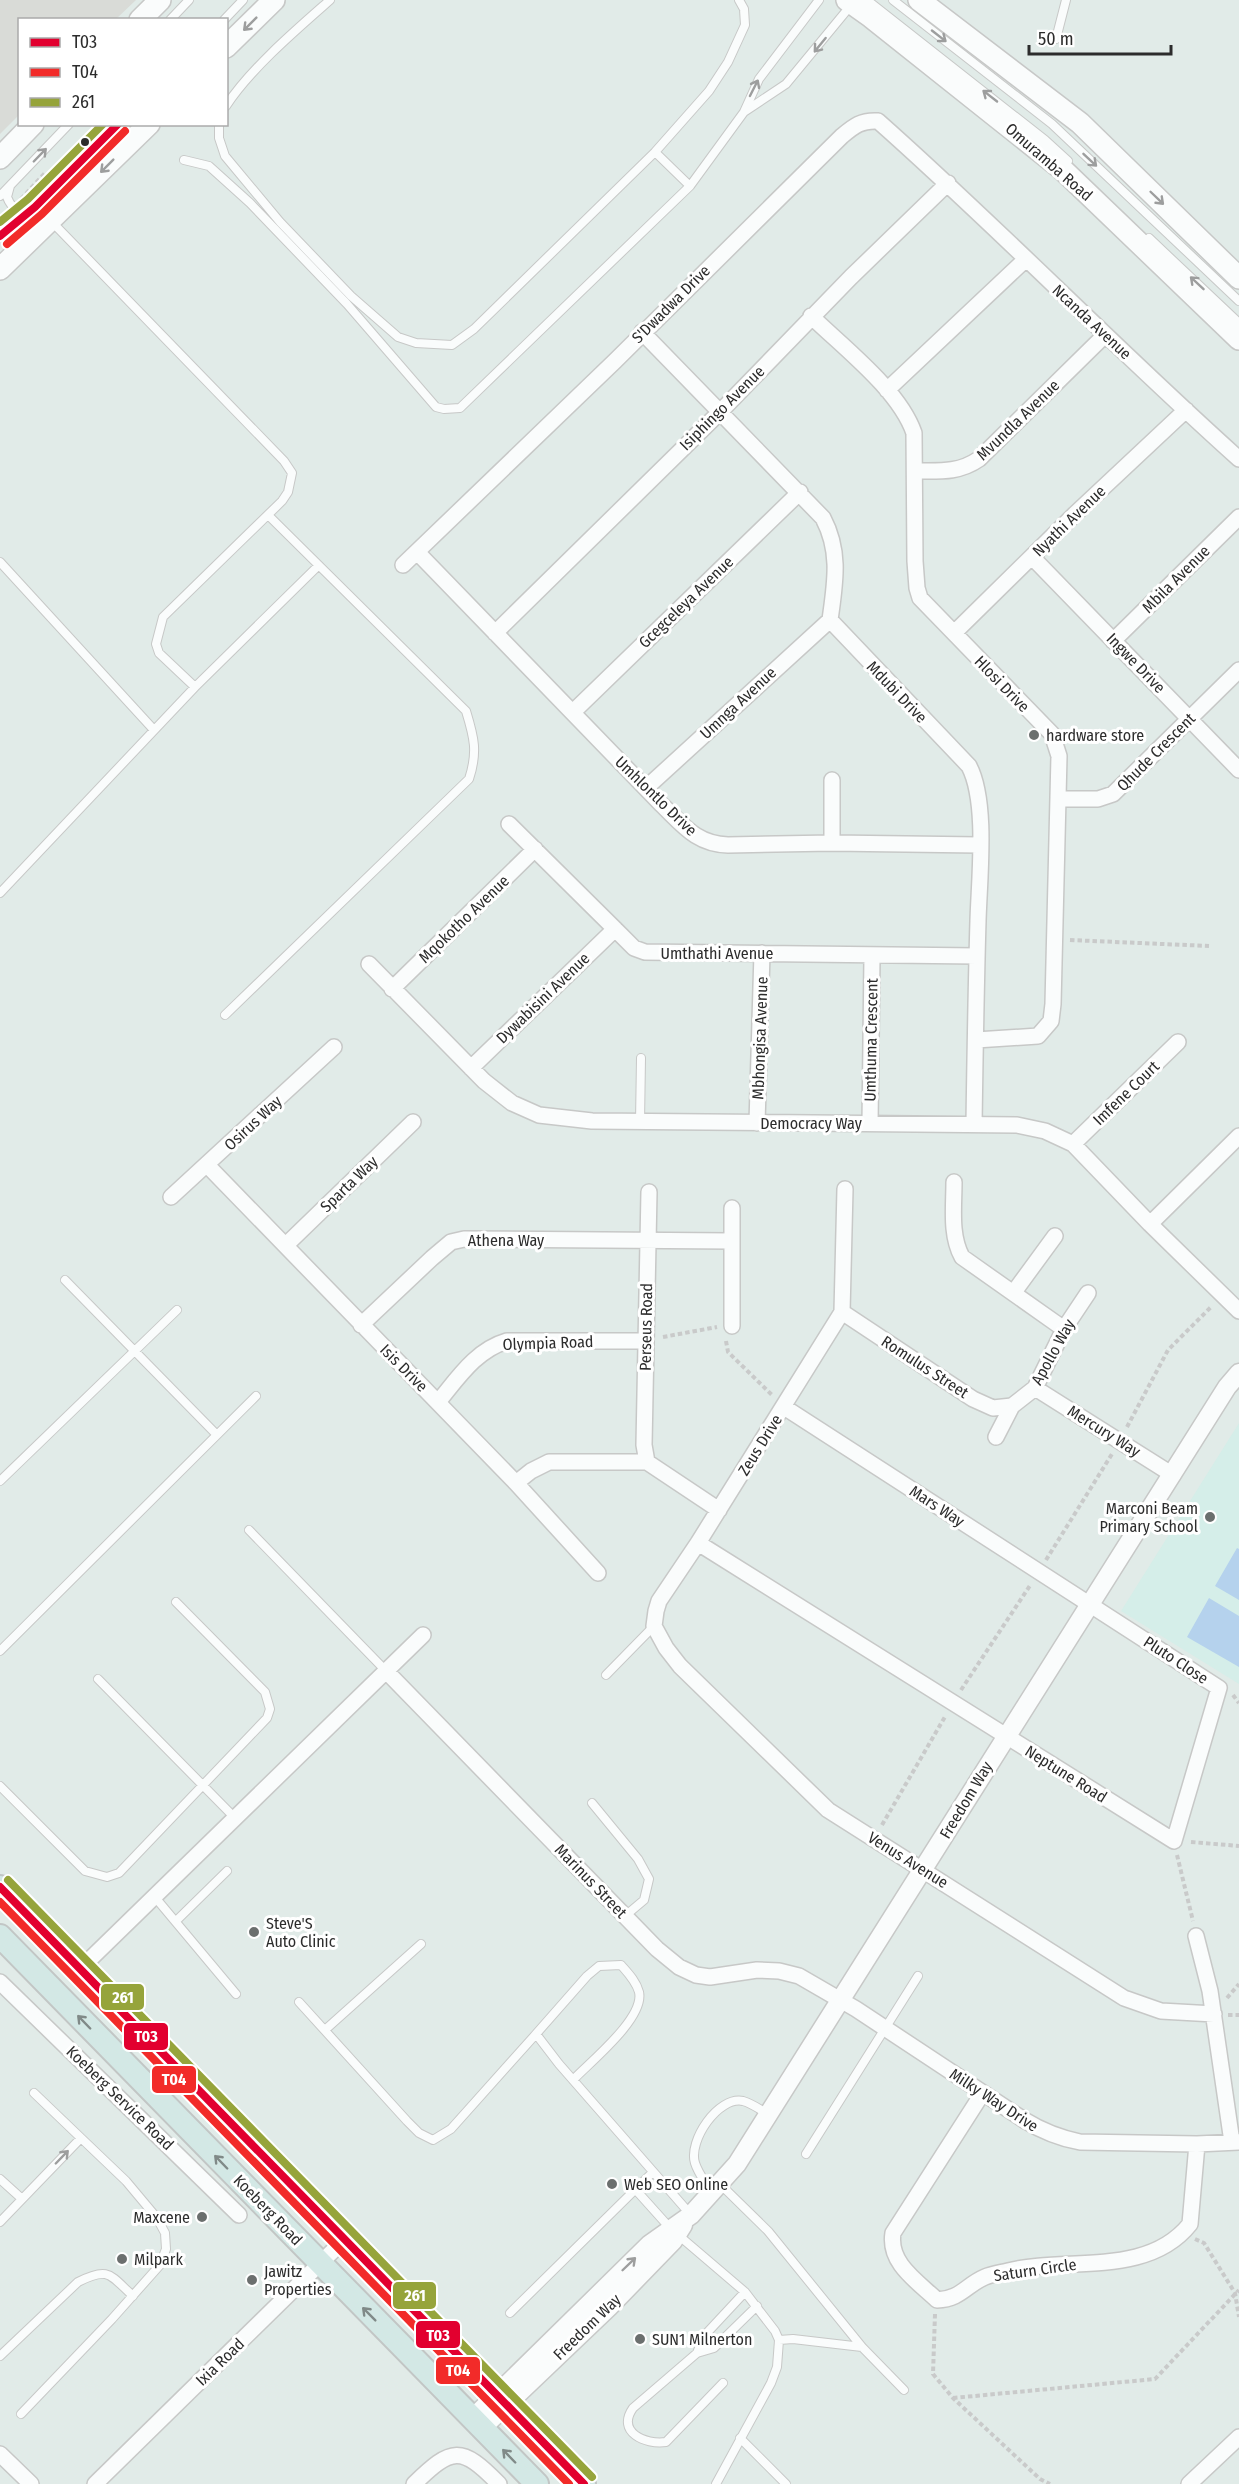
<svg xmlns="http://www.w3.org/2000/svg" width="1239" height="2484" font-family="'Fira Sans Condensed',sans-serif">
<rect width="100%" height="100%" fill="#e1ebe8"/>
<!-- industrial -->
<path fill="#d9dbd7" d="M0 0H136L116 19 20 20 19 115 0 134Z"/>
<!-- education -->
<path fill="#d5eee9" d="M1239 1423V1684L1121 1611Z"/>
<!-- pitch -->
<path fill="#b5d2ed" d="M1237 1548 1239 1549V1600L1215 1586Z
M1209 1598 1239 1616V1667L1187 1637Z"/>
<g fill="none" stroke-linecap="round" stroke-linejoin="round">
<defs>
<path id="service" d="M867 0 1045 140 1068 161
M893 0 1052 124 1239 301
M170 20 189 0
M224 20 243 0
M1056 39 1066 0
M226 106C250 69 297 29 330 0
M744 112 786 84 852 4
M219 124V138L225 156 280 222 351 296 398 337 416 343 452 345 474 329 655 152 709 91 728 62 745 25 744 9 739 0
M184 160 209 166 250 203 347 304 436 407 444 409 460 408 690 186 655 152
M10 186 7 197C11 208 19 213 30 210
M690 186 744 112 759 79 819 0
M0 196 69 124
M52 222 284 461 292 473 288 492 282 501 163 617 156 644 159 653 195 687
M0 236 35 207 118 124
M1149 238 1239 323
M0 562 154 730
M0 893 195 687 318 566
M225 1015 469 779C478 752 474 737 466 711L268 515
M640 1122 641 1058
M65 1280 217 1435
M0 1481 177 1310
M249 1530 386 1671
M0 1651 256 1396
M606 1675 654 1626
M98 1679 235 1818
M0 1786 85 1871 107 1877 119 1873 267 1718 270 1709 265 1692 176 1602
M592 1803 638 1859 649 1879 644 1900 625 1916
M154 1896 236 1994
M176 1921 227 1871
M299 2002 407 2121 419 2133 433 2140 451 2129 536 2034 559 2064 691 2215
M326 2029 421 1944
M536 2034 587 1976 599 1966 621 1965C628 1973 636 1981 639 1992 645 2018 590 2062 573 2080
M34 2093 81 2138
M806 2154 918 1976
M0 2179 21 2198
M720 2184 768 2231 862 2347
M635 2189 670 2228 745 2292 775 2331 779 2340 777 2367 771 2383 716 2484
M711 2192C706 2183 698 2173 695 2163 688 2141 718 2096 743 2101 751 2103 761 2110 768 2114
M0 2222 81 2138 126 2181 157 2218 165 2233 166 2249 160 2265 112 2319 21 2414
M510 2313 653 2172
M779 2340 793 2339 862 2347 904 2390
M697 2353 704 2336 745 2292
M0 2356 78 2282C109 2266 110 2275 133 2296
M723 2383 666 2442C645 2445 616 2432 633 2408L697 2353 714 2348 757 2306
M740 2438 786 2484"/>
<path id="minor" d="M811 316C845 349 899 390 914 433L915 561 917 588 920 598 1052 734 1059 756 1053 1004 1051 1021 1038 1036 976 1040
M642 332 823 518C841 552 835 583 830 620L969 766C988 802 979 880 978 921 976 989 975 1056 974 1124
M887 390 1026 259
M916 471C939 471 959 473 979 459L1105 335
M417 552 661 804C683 825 696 844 728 845L832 843 979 845
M1032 557 1239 770
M403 565 615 361 842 136C854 126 861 120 878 121 1001 230 1116 349 1239 459
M495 633 720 412 851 277 948 183
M954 633 1075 514 1186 410
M1113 641 1239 517
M573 712 800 492
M646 788 830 620
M1058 799H1098L1113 794 1239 670
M509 824 615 929 634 948 645 952 977 956
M832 843V780
M369 964 484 1081 512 1103 539 1115 592 1121 1017 1125 1045 1131 1073 1144 1150 1224 1239 1311
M392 989 535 849
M471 1068 615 929
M757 1123 762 953
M870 1124 872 957
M1073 1144 1178 1042
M208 1166 516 1483 598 1573
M954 1182C954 1207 950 1235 962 1257L1064 1329
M845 1189 842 1312 698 1543 659 1601 656 1611 654 1626 666 1648 680 1666 828 1810 1124 1998 1161 2011 1214 2014
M171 1197 334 1047
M1150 1224 1239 1136
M286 1245 413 1122
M1014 1292 1055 1236
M842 1312 973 1399 993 1408 1012 1406
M361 1325 432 1258 451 1242 464 1239 731 1241
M732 1326V1208
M1035 1388 1173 1475
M438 1402C458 1378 476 1350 507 1341H646
M996 1437 1012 1406 1035 1388 1064 1329 1088 1293
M647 1462 644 1445 649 1192
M516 1483 531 1471 549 1462H647L719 1510
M698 1543 1174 1841 1219 1688 784 1407
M386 1671 657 1949 679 1967 696 1975 710 1977 757 1970 779 1971 799 1976 856 2009 1024 2120C1042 2131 1059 2138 1080 2142L1197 2144 1239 2142
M1196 1936 1210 1991 1232 2142
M80 1969 423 1635
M0 1982 239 2215
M982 2094 893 2233C888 2263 917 2281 937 2300 961 2299 966 2285 985 2277 992 2274 1000 2273 1008 2271 1066 2256 1147 2278 1190 2224L1197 2144
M0 2454 31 2484
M95 2484 345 2239
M414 2484C452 2447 461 2445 499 2484
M1189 2484 1239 2437"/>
<path id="tertiary" d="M473 2418 650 2244 691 2215 737 2164 1227 1387 1239 1373
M482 2428 609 2307 673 2241 683 2225"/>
<path id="secondary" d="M847 0 871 17 1062 169 1239 339
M919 0 1080 123 1239 278
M140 20 160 0
M226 47 274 0
M0 158 33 124
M0 269 149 124"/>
<path id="primary" d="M0 1887 584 2484
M0 1936 537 2484"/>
</defs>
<!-- service casing -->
<use href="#service" stroke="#c7c8c7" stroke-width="10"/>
<!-- minor casing -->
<use href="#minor" stroke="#c7c8c7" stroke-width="18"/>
<!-- tertiary casing -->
<use href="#tertiary" stroke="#c7c8c7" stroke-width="21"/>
<!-- secondary casing -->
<use href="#secondary" stroke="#c7c8c7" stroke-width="24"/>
<!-- primary casing -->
<use href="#primary" stroke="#c2c6c5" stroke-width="26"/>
<!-- path -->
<path stroke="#c9caca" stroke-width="4" stroke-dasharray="4.5 3" stroke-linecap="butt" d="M21 199 45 173
M1070 940 1209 946
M663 1337 717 1327
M726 1341 728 1352 773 1396
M1127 1427 1168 1350 1212 1306
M1046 1560 1112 1454
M961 1690 1031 1584
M1233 1695 1239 1703
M882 1825 946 1715
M1191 1842 1239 1846
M1177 1855 1193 1921
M1227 1998 1239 1984
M1228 2015H1239
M1195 2239 1204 2243 1235 2293 1239 2317
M935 2314 933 2374 953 2398 1040 2479 1050 2484
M953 2398 1155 2379 1239 2290"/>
<!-- service -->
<use href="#service" stroke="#fafcfc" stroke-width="8"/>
<!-- minor -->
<use href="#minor" stroke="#fafcfc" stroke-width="15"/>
<!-- tertiary -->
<use href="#tertiary" stroke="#fafcfc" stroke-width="18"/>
<!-- secondary -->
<use href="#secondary" stroke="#fafcfc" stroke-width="21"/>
<!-- primary -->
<use href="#primary" stroke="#d3e8e5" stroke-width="22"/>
<defs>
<path id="bus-1" d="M0 236 35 207 118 124
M0 1887 584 2484"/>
<path id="bus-2" d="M7 244 42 214 125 131
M0 1902 569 2484"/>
<path id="bus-3" d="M0 222 28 199 103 124
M8 1880 592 2477"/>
</defs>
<!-- bus-1 casing -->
<use href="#bus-1" stroke="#fff" stroke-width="12"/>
<!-- bus-2 casing -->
<use href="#bus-2" stroke="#fff" stroke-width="12"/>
<!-- bus-3 casing -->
<use href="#bus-3" stroke="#fff" stroke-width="12"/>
<!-- bus-1 -->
<use href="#bus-1" stroke="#e2002f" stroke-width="8"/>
<!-- bus-2 -->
<use href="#bus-2" stroke="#f22b29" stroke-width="8"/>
<!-- bus-3 -->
<use href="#bus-3" stroke="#96a43b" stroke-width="8"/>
</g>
<!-- one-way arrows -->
<defs><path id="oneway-shaft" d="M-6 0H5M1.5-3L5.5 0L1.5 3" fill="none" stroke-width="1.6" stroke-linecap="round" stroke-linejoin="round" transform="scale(1.5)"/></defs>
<g stroke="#9d9e9e">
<use href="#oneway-shaft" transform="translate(250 24) rotate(135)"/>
<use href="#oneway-shaft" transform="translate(939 36) rotate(38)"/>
<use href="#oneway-shaft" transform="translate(820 45) rotate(129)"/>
<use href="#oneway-shaft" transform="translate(754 88) rotate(-63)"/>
<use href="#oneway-shaft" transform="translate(990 96) rotate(-142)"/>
<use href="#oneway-shaft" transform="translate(40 155) rotate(-46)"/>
<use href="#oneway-shaft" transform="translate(1090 160) rotate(43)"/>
<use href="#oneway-shaft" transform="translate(107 166) rotate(135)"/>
<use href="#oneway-shaft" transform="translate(1157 198) rotate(44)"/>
<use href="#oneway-shaft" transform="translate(1197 283) rotate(-137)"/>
<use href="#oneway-shaft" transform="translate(62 2157) rotate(-46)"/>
<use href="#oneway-shaft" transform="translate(629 2264) rotate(-44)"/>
</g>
<g stroke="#808a88">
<use href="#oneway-shaft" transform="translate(84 2022) rotate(-134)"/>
<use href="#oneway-shaft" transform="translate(221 2162) rotate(-134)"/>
<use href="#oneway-shaft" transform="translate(369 2314) rotate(-135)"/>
<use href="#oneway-shaft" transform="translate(509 2456) rotate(-134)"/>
</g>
<!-- markers -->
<circle fill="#2c2c2c" stroke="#fff" stroke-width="2" cx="85" cy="142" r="5"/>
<g fill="#6b6f6e" stroke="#fff" stroke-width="2">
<circle cx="1034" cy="735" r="6"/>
<circle cx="1210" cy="1517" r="6"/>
<circle cx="254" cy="1932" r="6"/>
<circle cx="612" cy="2184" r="6"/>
<circle cx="202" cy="2217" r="6"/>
<circle cx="122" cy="2259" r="6"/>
<circle cx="252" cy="2280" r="6"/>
<circle cx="640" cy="2339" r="6"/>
</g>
<g text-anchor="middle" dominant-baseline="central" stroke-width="6" stroke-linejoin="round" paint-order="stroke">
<!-- street labels -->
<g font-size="16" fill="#2c2c2c" stroke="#fff">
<text transform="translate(1049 162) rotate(41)">Omuramba Road</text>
<text transform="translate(671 304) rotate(-45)">S'Dwadwa Drive</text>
<text transform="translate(1092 322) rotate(43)">Ncanda Avenue</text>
<text transform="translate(722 408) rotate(-45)">Isiphingo Avenue</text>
<text transform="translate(1018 420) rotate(-44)">Mvundla Avenue</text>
<text transform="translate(1069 521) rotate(-44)">Nyathi Avenue</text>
<text transform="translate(1176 579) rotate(-45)">Mbila Avenue</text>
<text transform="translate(686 602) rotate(-44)">Gcegceleya Avenue</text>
<text transform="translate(1136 663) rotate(46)">Ingwe Drive</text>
<text transform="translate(1002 684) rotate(46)">Hlosi Drive</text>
<text transform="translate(897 692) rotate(46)">Mdubi Drive</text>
<text transform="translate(738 703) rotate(-43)">Umnga Avenue</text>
<text transform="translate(1156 752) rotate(-45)">Qhude Crescent</text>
<text transform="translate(656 796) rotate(44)">Umhlontlo Drive</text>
<text transform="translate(464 919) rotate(-44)">Mqokotho Avenue</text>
<text x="717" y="953">Umthathi Avenue</text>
<text transform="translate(543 998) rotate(-44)">Dywabisini Avenue</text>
<text transform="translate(760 1038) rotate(-88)">Mbhongisa Avenue</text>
<text transform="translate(871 1040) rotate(-89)">Umthuma Crescent</text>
<text transform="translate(1126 1093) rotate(-44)">Imfene Court</text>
<text transform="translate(253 1123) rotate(-43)">Osirus Way</text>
<text x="811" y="1123">Democracy Way</text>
<text transform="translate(349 1184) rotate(-44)">Sparta Way</text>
<text x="506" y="1240">Athena Way</text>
<text transform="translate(646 1327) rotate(-89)">Perseus Road</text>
<text transform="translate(548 1343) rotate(-2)">Olympia Road</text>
<text transform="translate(1053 1352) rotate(-61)">Apollo Way</text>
<text transform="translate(925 1367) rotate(33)">Romulus Street</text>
<text transform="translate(404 1368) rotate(45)">Isis Drive</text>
<text transform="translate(1104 1431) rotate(32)">Mercury Way</text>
<text transform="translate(760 1445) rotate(-58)">Zeus Drive</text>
<text transform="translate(937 1506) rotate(33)">Mars Way</text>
<text transform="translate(1176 1660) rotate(33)">Pluto Close</text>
<text transform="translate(1066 1774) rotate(32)">Neptune Road</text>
<text transform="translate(966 1800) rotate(-59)">Freedom Way</text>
<text transform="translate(908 1860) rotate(32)">Venus Avenue</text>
<text transform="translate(591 1881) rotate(46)">Marinus Street</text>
<text transform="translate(120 2098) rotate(44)">Koeberg Service Road</text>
<text transform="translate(994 2100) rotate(33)">Milky Way Drive</text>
<text transform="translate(268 2210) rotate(46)">Koeberg Road</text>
<text transform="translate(1035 2270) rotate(-8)">Saturn Circle</text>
<text transform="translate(587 2327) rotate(-44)">Freedom Way</text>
<text transform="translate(220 2362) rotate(-44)">Ixia Road</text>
</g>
<!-- poi labels -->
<g font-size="16" fill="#2c2c2c" stroke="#fff" text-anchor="start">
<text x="1046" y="735">hardware store</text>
<text x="1198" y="1508" text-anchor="end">Marconi Beam<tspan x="1198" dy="18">Primary School</tspan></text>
<text x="266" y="1923">Steve'S<tspan x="266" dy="18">Auto Clinic</tspan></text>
<text x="624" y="2184">Web SEO Online</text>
<text x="190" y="2217" text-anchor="end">Maxcene</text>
<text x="134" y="2259">Milpark</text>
<text x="264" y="2271">Jawitz<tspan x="264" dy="18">Properties</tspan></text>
<text x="652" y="2339">SUN1 Milnerton</text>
</g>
</g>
<g stroke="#fff" stroke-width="2">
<rect x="100" y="1983" width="45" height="28" rx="6" fill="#96a43b"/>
<rect x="123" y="2022" width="46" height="29" rx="6" fill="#e2002f"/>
<rect x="151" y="2065" width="46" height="29" rx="6" fill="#f22b29"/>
<rect x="392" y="2281" width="45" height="29" rx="6" fill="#96a43b"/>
<rect x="415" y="2320" width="46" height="29" rx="6" fill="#e2002f"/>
<rect x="435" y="2356" width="46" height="29" rx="6" fill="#f22b29"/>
</g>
<g font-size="16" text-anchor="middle" font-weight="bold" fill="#fff">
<text x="123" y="2003">261</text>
<text x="146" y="2042">T03</text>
<text x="174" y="2085">T04</text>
<text x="415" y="2301">261</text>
<text x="438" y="2341">T03</text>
<text x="458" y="2376">T04</text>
</g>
<!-- legend -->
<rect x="18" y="18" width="210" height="108" fill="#ffffff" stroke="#ababab" stroke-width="1.5"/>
<rect x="30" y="38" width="30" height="9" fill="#e2002f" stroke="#ababab" stroke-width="1.5"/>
<text x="72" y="48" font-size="18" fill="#2c2c2c">T03</text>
<rect x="30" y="68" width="30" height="9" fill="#f22b29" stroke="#ababab" stroke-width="1.5"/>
<text x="72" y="78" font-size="18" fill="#2c2c2c">T04</text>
<rect x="30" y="98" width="30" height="9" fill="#96a43b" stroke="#ababab" stroke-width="1.5"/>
<text x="72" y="108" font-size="18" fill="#2c2c2c">261</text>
<!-- scale -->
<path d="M1029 45v9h142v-9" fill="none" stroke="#2c2c2c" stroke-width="3"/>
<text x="1038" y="45" font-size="18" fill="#2c2c2c" stroke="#ffffff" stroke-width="4.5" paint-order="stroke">50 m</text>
</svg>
